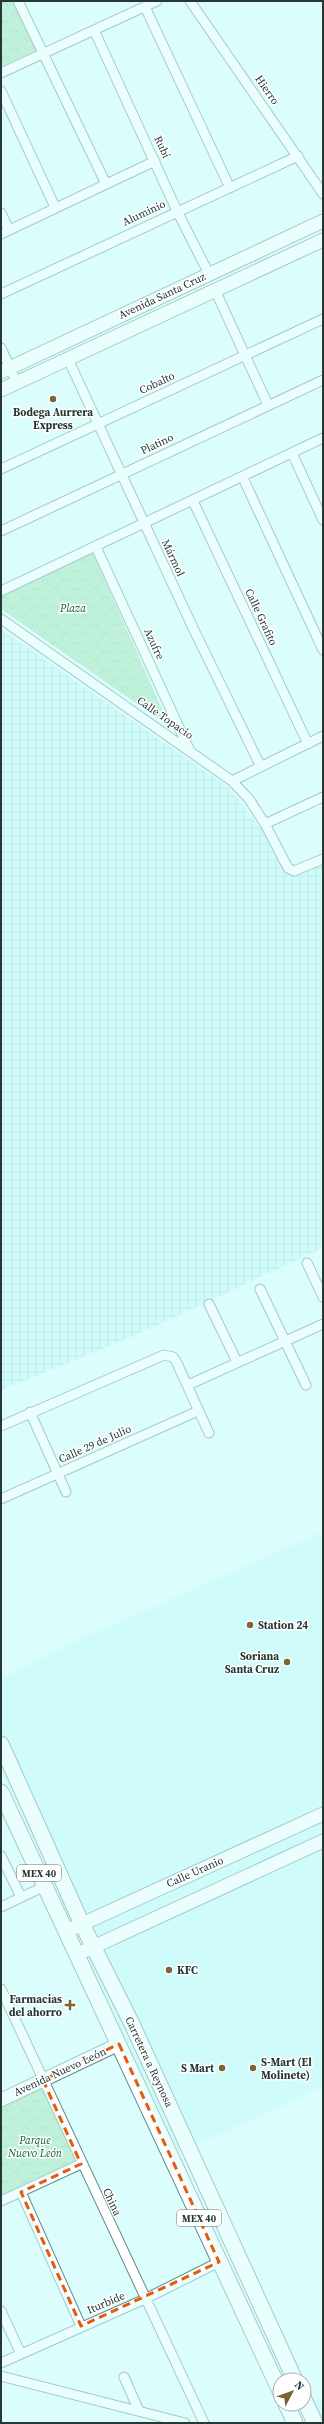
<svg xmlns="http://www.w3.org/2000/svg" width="324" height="2424" font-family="'Source Serif 4',serif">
<defs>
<pattern id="industrial-grid" width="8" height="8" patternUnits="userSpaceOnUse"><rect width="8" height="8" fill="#c1f8f8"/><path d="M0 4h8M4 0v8" fill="none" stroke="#a6d5d5"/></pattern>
<pattern id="park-crowns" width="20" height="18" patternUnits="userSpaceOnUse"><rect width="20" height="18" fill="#9ee1ae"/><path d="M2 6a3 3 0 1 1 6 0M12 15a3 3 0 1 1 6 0" fill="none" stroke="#88c296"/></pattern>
</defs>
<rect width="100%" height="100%" fill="#dbfefd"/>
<!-- built -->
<path fill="#c1f8f8" d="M323 1532V2087L179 2153 1 1770V1679L80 1639Z
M323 2397V2423H319L310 2403Z"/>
<!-- industrial -->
<path fill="url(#industrial-grid)" d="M1 629 229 788 295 873 323 861V1248L136 1335 1 1390Z"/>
<!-- park -->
<path fill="url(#park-crowns)" d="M1 1H14L38 50 1 67Z
M93 553 170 727 1 609V596Z
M43 2080 81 2164 1 2201V2100Z"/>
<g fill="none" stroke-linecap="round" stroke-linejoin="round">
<defs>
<path id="street" d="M18 1 106 184
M190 1 323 194
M145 7 230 188
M94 30 177 211 209 274
M1 73 157 1
M1 91 55 207
M1 213 9 230
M1 234 155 161
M215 290 268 405
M1 294 298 156
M1 348 17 383
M68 359 193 628 260 765
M292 453 323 520
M1 469 323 319
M243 478 323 650
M193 501 308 744
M1 531 323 380
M96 547 189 749
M1 591 323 438
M1 619 232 781 249 799 265 824 288 868 294 871 323 859
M232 781 323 736
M265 824 323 797
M307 1263 323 1297
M260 1289 306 1385
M209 1304 237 1362
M188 1385 323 1324
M30 1412 66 1492
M1 1426 164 1355 173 1357 176 1361 209 1433
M1 1499 198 1411
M1 1856 21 1897
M1 1907 45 1886
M1 1989 204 2423
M21 2192 81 2326
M1 2201 81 2164
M1 2311 21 2354
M1 2363 145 2299 219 2262
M1 2376 185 2423
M124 2377 139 2411"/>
<path id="secondary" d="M1 372 323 221
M1 390 323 240
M67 1931 323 1814
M78 1954 323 1841
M1 2100 119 2044"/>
<path id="primary" d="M1 1744 82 1924 132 2024 295 2380
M1 1792 280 2391
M304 2399 315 2423
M286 2404 295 2423"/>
</defs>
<!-- street casing -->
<use href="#street" stroke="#618a8a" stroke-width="11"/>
<!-- secondary casing -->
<use href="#secondary" stroke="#618a8a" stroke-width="15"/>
<!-- primary casing -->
<use href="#primary" stroke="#618a8a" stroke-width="17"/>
<!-- street -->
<use href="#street" stroke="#fff" stroke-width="9"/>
<!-- secondary -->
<use href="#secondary" stroke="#fff" stroke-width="13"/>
<!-- primary -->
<use href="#primary" stroke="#fff" stroke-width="15"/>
</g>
<!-- marked area -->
<path d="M0 0H324V2424H0ZM119 2044 219 2262 81 2326 21 2192 81 2164 43 2080Z" fill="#dbfefd" fill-opacity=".55" fill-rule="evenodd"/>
<path fill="none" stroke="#e8590c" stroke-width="3" stroke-dasharray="8 5" stroke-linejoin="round" d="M119 2044 219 2262 81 2326 21 2192 81 2164 43 2080Z"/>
<!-- markers -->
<g fill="#7b6535" stroke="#fff" stroke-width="1.5">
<circle cx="53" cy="399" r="4"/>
<circle cx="250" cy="1625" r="4"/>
<circle cx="287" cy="1662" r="4"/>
<circle cx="169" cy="1970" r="4"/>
<path d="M68 1999h4v4h4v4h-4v4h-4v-4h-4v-4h4z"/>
<circle cx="222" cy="2068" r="4"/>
<circle cx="253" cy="2068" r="4"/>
</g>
<g text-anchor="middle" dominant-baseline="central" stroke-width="3" stroke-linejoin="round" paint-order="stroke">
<!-- shield labels -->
<g fill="#fff" stroke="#677373" stroke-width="1">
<rect x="17" y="1865" width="44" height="16" rx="3"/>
<rect x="177" y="2210" width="44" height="16" rx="3"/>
</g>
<g font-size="10" font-weight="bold" fill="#263737">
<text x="39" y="1873">MEX 40</text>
<text x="199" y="2218">MEX 40</text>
</g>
<!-- street labels -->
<g font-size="11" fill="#263737" stroke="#fff">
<text transform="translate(267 90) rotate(55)">Hierro</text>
<text transform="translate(162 147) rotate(65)">Rubí</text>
<text transform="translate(144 213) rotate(-25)">Aluminio</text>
<text transform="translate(162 296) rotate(-25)">Avenida Santa Cruz</text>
<text transform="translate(157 383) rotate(-25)">Cobalto</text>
<text transform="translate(157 444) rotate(-25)">Platino</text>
<text transform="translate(173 558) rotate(65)">Mármol</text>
<text transform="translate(261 617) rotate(65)">Calle Grafito</text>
<text transform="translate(154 644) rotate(65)">Azufre</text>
<text transform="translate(165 718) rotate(35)">Calle Topacio</text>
<text transform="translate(95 1444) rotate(-24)">Calle 29 de Julio</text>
<text transform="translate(195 1872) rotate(-24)">Calle Uranio</text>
<text transform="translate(149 2062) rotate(65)">Carretera a Reynosa</text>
<text transform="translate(60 2072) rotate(-25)">Avenida Nuevo León</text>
<text transform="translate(112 2202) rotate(65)">China</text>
<text transform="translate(106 2303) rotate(-23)">Iturbide</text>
</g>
<!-- poi labels -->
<g font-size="11" font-weight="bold" fill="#263737" stroke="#fff" text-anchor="start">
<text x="53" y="412" text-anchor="middle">Bodega Aurrera<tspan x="53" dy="13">Express</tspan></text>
<text x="258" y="1625">Station 24</text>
<text x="279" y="1656" text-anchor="end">Soriana<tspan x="279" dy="13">Santa Cruz</tspan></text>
<text x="177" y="1970">KFC</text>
<text x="62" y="1999" text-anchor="end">Farmacias<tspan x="62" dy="13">del ahorro</tspan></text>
<text x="261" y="2062">S-Mart (El<tspan x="261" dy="13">Molinete)</tspan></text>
<text x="214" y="2068" text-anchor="end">S Mart</text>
</g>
<!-- park labels -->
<g font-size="11" font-style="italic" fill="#0f6332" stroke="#fff">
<text x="73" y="608">Plaza</text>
<text x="35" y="2140">Parque<tspan x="35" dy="13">Nuevo León</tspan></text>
</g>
</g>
<!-- border -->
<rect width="324" height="2424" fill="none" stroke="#263737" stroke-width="4"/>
<!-- north arrow -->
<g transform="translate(292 2392) rotate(49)"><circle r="19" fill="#ffffff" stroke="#a8afaf"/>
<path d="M0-3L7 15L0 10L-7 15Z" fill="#7b6535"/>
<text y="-6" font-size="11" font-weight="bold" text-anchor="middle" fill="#263737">N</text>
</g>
</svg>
